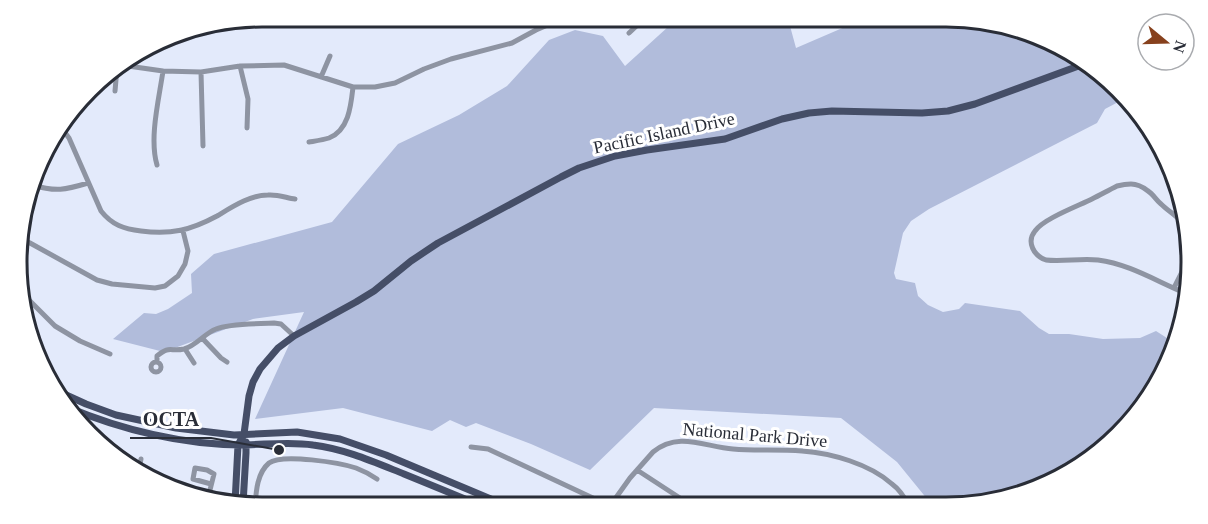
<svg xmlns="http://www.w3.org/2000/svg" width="1208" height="524" font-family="'Times New Roman',serif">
<rect width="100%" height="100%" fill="#e3eafb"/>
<!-- green -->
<path fill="#b1bcdb" d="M708 17H792L790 26 796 48 868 17H946L1025 30 1108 78 1124 99 1105 109 1097 123 929 209 911 221 903 233 894 273 896 279 915 283 918 296 928 305 943 312 959 309 965 303 1020 311 1039 328 1049 334H1069L1103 339 1140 338 1156 331 1170 340 1167 363 1150 399 1108 447 1040 489 978 505H932L897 462 841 418 654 408 590 470 531 444 476 423 466 427 450 420 432 431 343 408 255 419 304 312 253 319 164 352 113 339 144 313 156 314 168 309 192 293 191 274 214 254 332 222 398 144 459 115 507 86 549 40 575 30 603 36 625 66 669 26 692 25Z"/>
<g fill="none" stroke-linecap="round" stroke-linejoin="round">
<!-- minor -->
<path stroke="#8e94a2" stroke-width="5" d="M629 33 646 17
M121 65 163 71 201 72 240 66 284 65 353 87H375L395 83 424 69 451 59 512 43 536 30 557 21 573 20 587 23
M240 66 248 99 247 128
M201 72 203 146
M321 77 330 56
M115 91 117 68
M60 126 69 138 101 211C112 225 124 229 141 231 171 235 191 230 217 216 232 207 250 195 268 195 277 194 287 198 295 199
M309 142C315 141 323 140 329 138 349 130 351 105 353 87
M157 165C149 138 159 99 163 71
M32 185C56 192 65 190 88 183
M20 240 30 243 97 280 112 284 155 288 165 286 178 276 185 264 188 251 183 231
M1174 288C1181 273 1191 258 1190 241
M19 290 55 326 80 341 110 354
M1185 293C1156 281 1129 264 1098 260 1080 258 1063 262 1046 260 1034 256 1026 242 1035 231 1043 219 1078 206 1092 199 1100 195 1109 190 1117 186 1121 185 1126 184 1131 184 1137 184 1143 187 1148 191 1153 194 1156 200 1161 204 1170 213 1182 218 1187 231
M203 339 221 358 227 362
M185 349 194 363
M151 367a5 5 0 1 1 10 0a5 5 0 1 1-10 0Z
M157 362V356C170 345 170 352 184 349 196 346 205 333 216 329 230 323 258 324 274 323L281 324 294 336
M471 447 488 449 610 506
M139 469 141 459
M637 470 683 500 700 506
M208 498 214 474 207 470 195 468 193 479 211 484
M255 506C256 492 257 473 269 463 282 453 341 463 356 468 364 471 371 475 377 479
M610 506 630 478 653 452C679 431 705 447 733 449 756 451 779 449 802 451 831 453 870 464 892 484 899 489 905 498 909 506"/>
<!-- major -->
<path stroke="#454e67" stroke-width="7" d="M53 389 86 404 116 415 176 428 234 435 297 432 340 439 386 455 510 507
M67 407C122 430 180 444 240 445 264 445 289 441 313 445 345 449 374 462 404 474 431 485 458 496 484 507
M235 503 238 445 244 434 249 396 253 382 260 369 278 348 294 336 356 302 374 291 411 261 438 243 561 177 579 168 615 156 647 150 725 139 782 119 809 113 832 111 922 113 948 111 975 104 1084 64
M243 504 246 453V442"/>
</g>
<g text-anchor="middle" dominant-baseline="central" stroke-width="6" stroke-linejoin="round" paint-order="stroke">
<!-- street labels -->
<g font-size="18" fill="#292d37" stroke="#fff">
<text transform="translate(664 133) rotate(-12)">Pacific Island Drive</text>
<text transform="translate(755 435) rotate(5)">National Park Drive</text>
</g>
</g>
<!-- crop -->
<path d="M0 0H1208V524H0ZM262 27H946A235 235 0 0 1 1181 262V262A235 235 0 0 1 946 497H262A235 235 0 0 1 27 262V262A235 235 0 0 1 262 27Z" fill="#fff" fill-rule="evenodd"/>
<path fill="none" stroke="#292d37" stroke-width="3" d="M262 27H946A235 235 0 0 1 1181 262V262A235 235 0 0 1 946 497H262A235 235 0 0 1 27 262V262A235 235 0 0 1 262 27Z"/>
<!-- callouts -->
<path fill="none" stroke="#292d37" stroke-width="2" d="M279 450L211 438H130"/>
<circle fill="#292d37" stroke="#fff" stroke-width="2" cx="279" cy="450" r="6"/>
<g font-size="20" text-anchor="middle" font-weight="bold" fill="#292d37" stroke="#fff" stroke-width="6" stroke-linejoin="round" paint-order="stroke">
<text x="171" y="426">OCTA</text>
</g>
<!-- north arrow -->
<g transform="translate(1166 42) rotate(109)"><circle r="28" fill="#ffffff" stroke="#a9abaf" stroke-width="1.5"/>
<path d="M0-4.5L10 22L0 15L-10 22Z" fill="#87411d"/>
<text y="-9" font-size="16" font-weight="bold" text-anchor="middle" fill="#292d37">N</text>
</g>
</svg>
